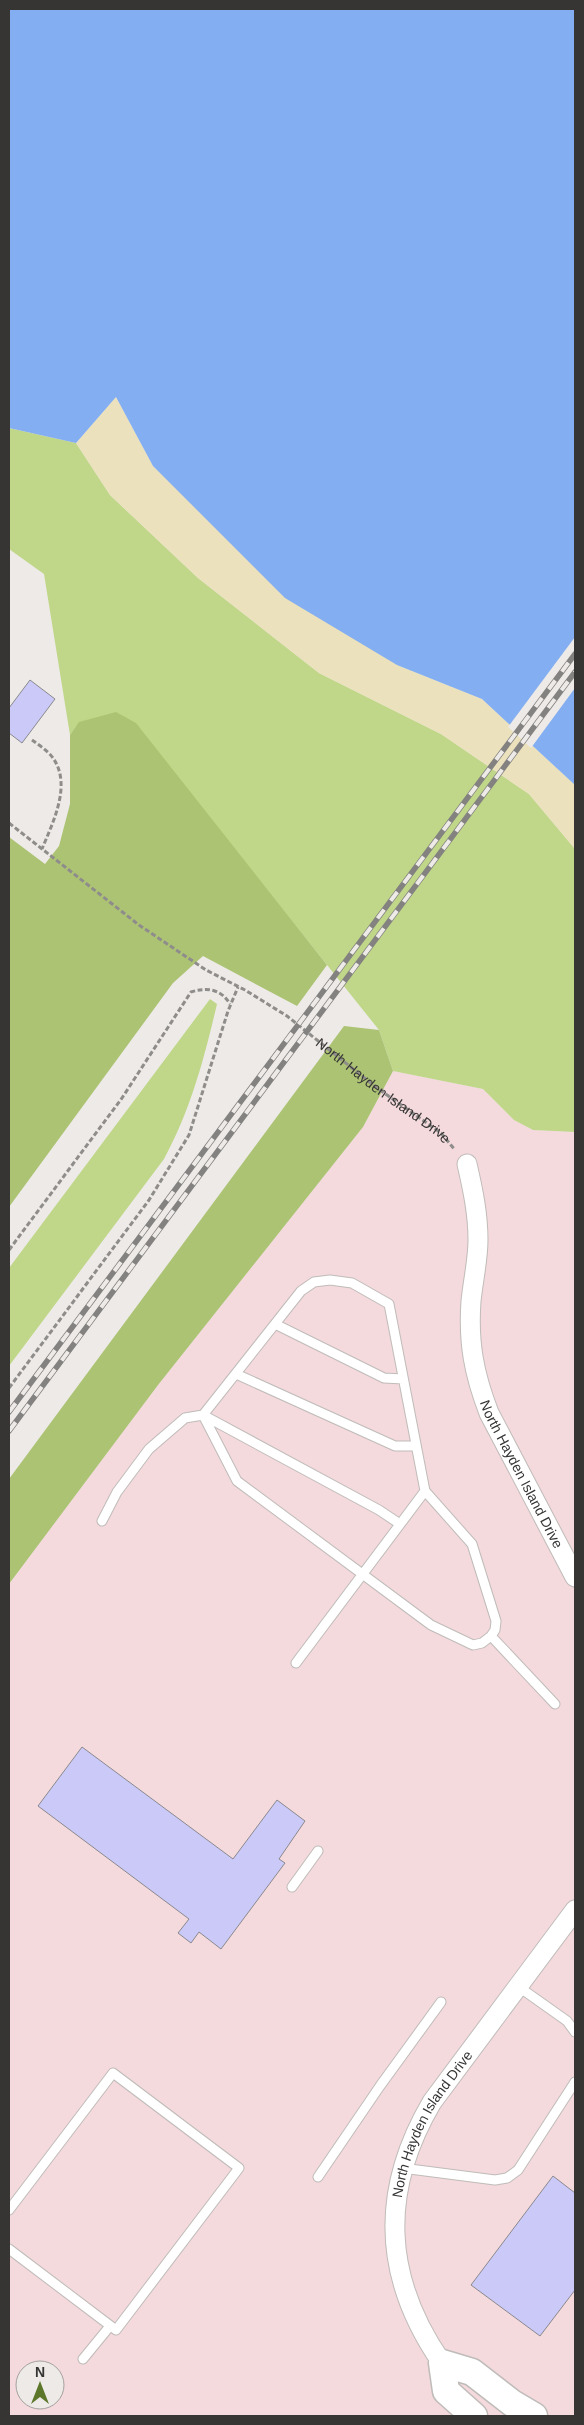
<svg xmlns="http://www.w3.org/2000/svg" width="584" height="2425" font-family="Helvetica,sans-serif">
<rect width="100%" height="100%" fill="#edeae7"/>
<!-- industrial -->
<path fill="#f4d9dd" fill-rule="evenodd" d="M393 1071 483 1089 514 1120 533 1130 575 1132V2416H9V1584L158 1385 363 1127ZM25 2370H55V2400H25Z"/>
<!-- green -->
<path fill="#c0d789" d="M9 428 76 443 110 495 198 578 319 673 441 734 529 794 575 849V1132L533 1130 514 1120 483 1089 393 1071 379 1030 201 807 80 722 70 735 44 574 9 549Z
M210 999 217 1004C204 1059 191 1109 164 1159L9 1366V1268Z"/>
<!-- forest -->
<path fill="#acc373" d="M116 712 136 723 327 965 297 1006 203 956 173 983 9 1207V837L45 864 59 846 70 804V735L79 722Z
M344 1026 379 1030 393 1071 363 1127 158 1385 9 1584V1479Z"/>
<!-- sand -->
<path fill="#ebe1bc" d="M116 397 153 466 397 665 482 699 575 785V849L529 794 441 734 319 673 198 578 110 495 76 443Z"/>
<!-- water -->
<path fill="#83aef1" d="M9 9H575V785L482 699 397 665 285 598 153 466 116 397 76 443 9 428Z"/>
<!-- pier -->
<path fill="#edeae7" d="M575 637V688L531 748 508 727Z"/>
<!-- building -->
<path fill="#cbc9f8" stroke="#89898d" d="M30 680 55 699 22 743 9 733V708Z
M82 1747 233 1859 277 1800 305 1821 279 1859 285 1863 221 1949 199 1932 191 1943 178 1933 189 1919 38 1806Z
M553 2176 575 2193V2290L540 2336 471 2285Z"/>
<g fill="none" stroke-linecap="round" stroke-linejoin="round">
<defs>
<path id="lane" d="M330 1280 352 1283 389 1304 425 1491 472 1544 496 1621 495 1630 491 1636 482 1643 473 1645 431 1625 237 1481 203 1415 301 1291 314 1282Z
M275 1324 384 1378 403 1379
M236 1374 395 1446H416
M102 1521 117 1492 149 1449 185 1418 203 1415 379 1510 400 1524
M491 1636 555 1704
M296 1663 425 1491
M292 1887 318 1851
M519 1987 567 2021 575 2032
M402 2168 495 2180 507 2178 518 2170 575 2082
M318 2177 380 2086 441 2002
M9 2210 113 2073 239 2168 116 2330 9 2249
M83 2359 110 2326"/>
<g id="street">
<path id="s2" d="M467 1164C473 1190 478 1214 478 1240 478 1260 473 1281 471 1301 468 1343 474 1374 489 1413L575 1577"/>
<path id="s3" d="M442 2363C383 2278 379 2192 432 2102L575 1910"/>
</g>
<path id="secondary" d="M474 2416 446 2391 442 2363 472 2372 512 2403 534 2416"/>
</defs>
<!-- lane casing -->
<use href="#lane" stroke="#bfbcb9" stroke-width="11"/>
<!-- street casing -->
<use href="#street" stroke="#bfbcb9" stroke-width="21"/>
<!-- secondary casing -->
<use href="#secondary" stroke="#bfbcb9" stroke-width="29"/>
<!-- path -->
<g stroke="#8f8d8b" stroke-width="3" stroke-dasharray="5 2.5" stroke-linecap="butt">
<path d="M32 740C39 745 48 751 53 758 72 785 53 822 42 849"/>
<path id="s1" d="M9 823 139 925 206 970 245 990 287 1016 377 1088 441 1133 455 1150"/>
<path d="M9 1250 122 1098 191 992C207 987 221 989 230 1004"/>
<path d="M9 1388 149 1200 189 1135 228 1011 238 987"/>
</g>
<!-- lane -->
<use href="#lane" stroke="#fff" stroke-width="9"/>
<!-- street -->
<use href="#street" stroke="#fff" stroke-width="19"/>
<!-- secondary -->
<use href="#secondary" stroke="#fff" stroke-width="26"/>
<defs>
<path id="rail" d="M9 1412 575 654
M9 1431 575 672"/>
</defs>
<!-- rail casing -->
<use href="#rail" stroke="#838280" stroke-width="5.5"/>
<!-- rail -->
<use href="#rail" stroke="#edeae7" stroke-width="4" stroke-dasharray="11" stroke-linecap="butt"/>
</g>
<g text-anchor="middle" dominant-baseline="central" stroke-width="5" stroke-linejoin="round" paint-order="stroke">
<!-- street labels -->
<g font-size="14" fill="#363534" stroke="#edeae7">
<text stroke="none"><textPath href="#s1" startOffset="461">North Hayden Island Drive</textPath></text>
<text stroke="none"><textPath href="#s2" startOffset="322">North Hayden Island Drive</textPath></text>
<text stroke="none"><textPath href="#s3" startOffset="258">North Hayden Island Drive</textPath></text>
</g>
</g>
<!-- border -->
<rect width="584" height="2425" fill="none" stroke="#363534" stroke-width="20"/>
<!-- north arrow -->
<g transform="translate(40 2385)"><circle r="24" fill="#edeae7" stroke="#a4a29f"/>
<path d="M0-4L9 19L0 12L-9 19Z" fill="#5d772a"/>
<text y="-8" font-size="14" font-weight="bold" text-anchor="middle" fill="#363534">N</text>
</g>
</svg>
